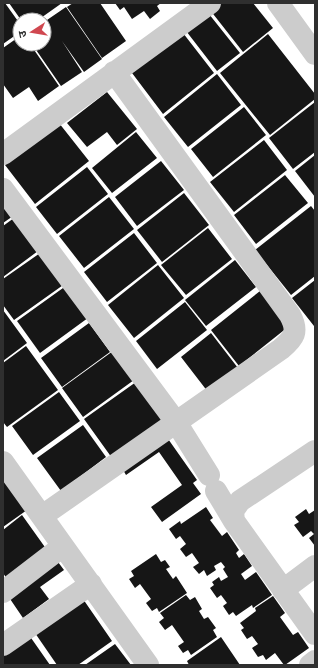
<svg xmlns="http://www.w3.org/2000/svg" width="318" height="668" font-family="Ubuntu,'Noto Sans Devanagari',sans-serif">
<rect width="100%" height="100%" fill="#fff"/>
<!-- building -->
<path fill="#161616" d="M3 3H5L20 24V32L3 44Z
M9 3H62L38 20H21Z
M73 3H100L126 41 102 58 67 7Z
M115 3H161L157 6 160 11 150 19 144 11 132 19 124 7 120 10Z
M219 3H253L273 28 243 52 210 10Z
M66 7 102 59 84 72 62 41 82 72 61 86 32 44H44V19L45 18 47 20Z
M205 9 240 53 217 71 183 27Z
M183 33 214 73 163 114 132 73Z
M268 34 315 94V99L270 135 220 73Z
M20 36V44H30L59 86 38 101 29 87 13 98 3 84V48Z
M217 74 241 105 188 147 164 117Z
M107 92 137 129 117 145 107 132 87 147 67 123Z
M315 102V152L293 169 269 138Z
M244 107 266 135 213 177 191 149Z
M59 123 89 161 35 204 5 165Z
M136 132 157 158 112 193 92 168Z
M264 140 287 170 234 212 210 182Z
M315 155V197L295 171Z
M161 161 184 190 137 226 115 197Z
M87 167 108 194 57 234 36 207Z
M285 175 308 203 256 244 234 215Z
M184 193 209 225 162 262 137 230Z
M3 195 16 214 3 223Z
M109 197 134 229 84 268 59 236Z
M311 206 315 211V276L291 295 255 250Z
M14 218 38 251 3 277V226Z
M208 228 232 259 186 295 161 265Z
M134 233 157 263 107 302 84 272Z
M43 251 66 283 14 320 3 305V279Z
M235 260 256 287 206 326 185 300Z
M158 265 184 298 134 338 108 305Z
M315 280V325L314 326 292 298Z
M70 283 92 315 40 353 17 321Z
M260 291 288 327 239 366 211 330Z
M185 302 207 330 157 369 136 341Z
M3 310 27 343 3 361Z
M89 323 110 352 62 387 41 358Z
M211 333 238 368 208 392 181 357Z
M26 346 58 390 7 427 3 422V363Z
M113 351 134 380 83 417 62 388Z
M136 382 163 420 112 458 84 419Z
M59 392 80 421 33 455 12 426Z
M83 425 106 457 61 491 37 458Z
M166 436 197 480 193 483 201 494 162 522 151 507 182 485 159 452 126 475 122 468Z
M3 480 27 510 3 527Z
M206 507 213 518 210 520 222 536 227 532 239 550 236 553 239 558 244 554 252 566 241 574 245 580 256 572 272 595 253 608 252 605 236 616 233 612 229 615 223 606 227 603 221 595 217 598 210 588 214 585 212 582 219 577 221 581 228 577 223 569 225 567 221 562 214 566 216 570 207 576 204 570 199 574 193 567 199 563 192 553 186 557 180 549 186 544 180 536 176 539 169 529 180 521 181 524Z
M306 509 309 514 315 510V546L309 538 314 534 311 531 303 537 294 525 299 522 295 517Z
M22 515 47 550 7 579 3 573V530Z
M156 554 161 562 165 560 170 567 166 569 173 579 176 576 187 593 159 612 157 608 152 611 146 603 151 599 140 584 135 588 129 579 134 576 131 571Z
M55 558 64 570 40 587 49 599 23 618 6 593Z
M186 595 190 600 195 597 202 609 199 611 204 619 208 617 216 628 213 630 217 637 191 655 188 650 183 653 178 646 184 642 172 625 165 630 159 622 164 618 160 613Z
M273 596 285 613 280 617 293 635 298 632 309 648 285 665H284L275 653 266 660 263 655 258 657 252 648 258 644 252 636 247 639 241 630 244 628 240 623 256 611 255 608Z
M83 599 112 641 78 665H57L35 633Z
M29 635 50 665H3V653Z
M221 637 240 665H189L187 661Z
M115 644 131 665H85Z"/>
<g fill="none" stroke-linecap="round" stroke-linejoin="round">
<!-- minor -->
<path stroke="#ccc" stroke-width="22" d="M278 3 315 54
M3 154 210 3
M3 189 176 422 209 475
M315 451 240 501 233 511 234 521 315 634
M3 462 148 665
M216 491 234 521
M42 516 281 349C294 338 299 332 290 315L114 72
M283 590 315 566
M3 592 63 546
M3 645 91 584
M310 665 315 661"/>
</g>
<!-- border -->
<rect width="318" height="668" fill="none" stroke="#2f2f2f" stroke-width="8"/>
<!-- north arrow -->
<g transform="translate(32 32) rotate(258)"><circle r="19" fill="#ffffff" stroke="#acacac"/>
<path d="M0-3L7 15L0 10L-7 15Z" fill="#d04850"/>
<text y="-6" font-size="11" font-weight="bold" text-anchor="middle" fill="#2f2f2f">उ</text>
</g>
</svg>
